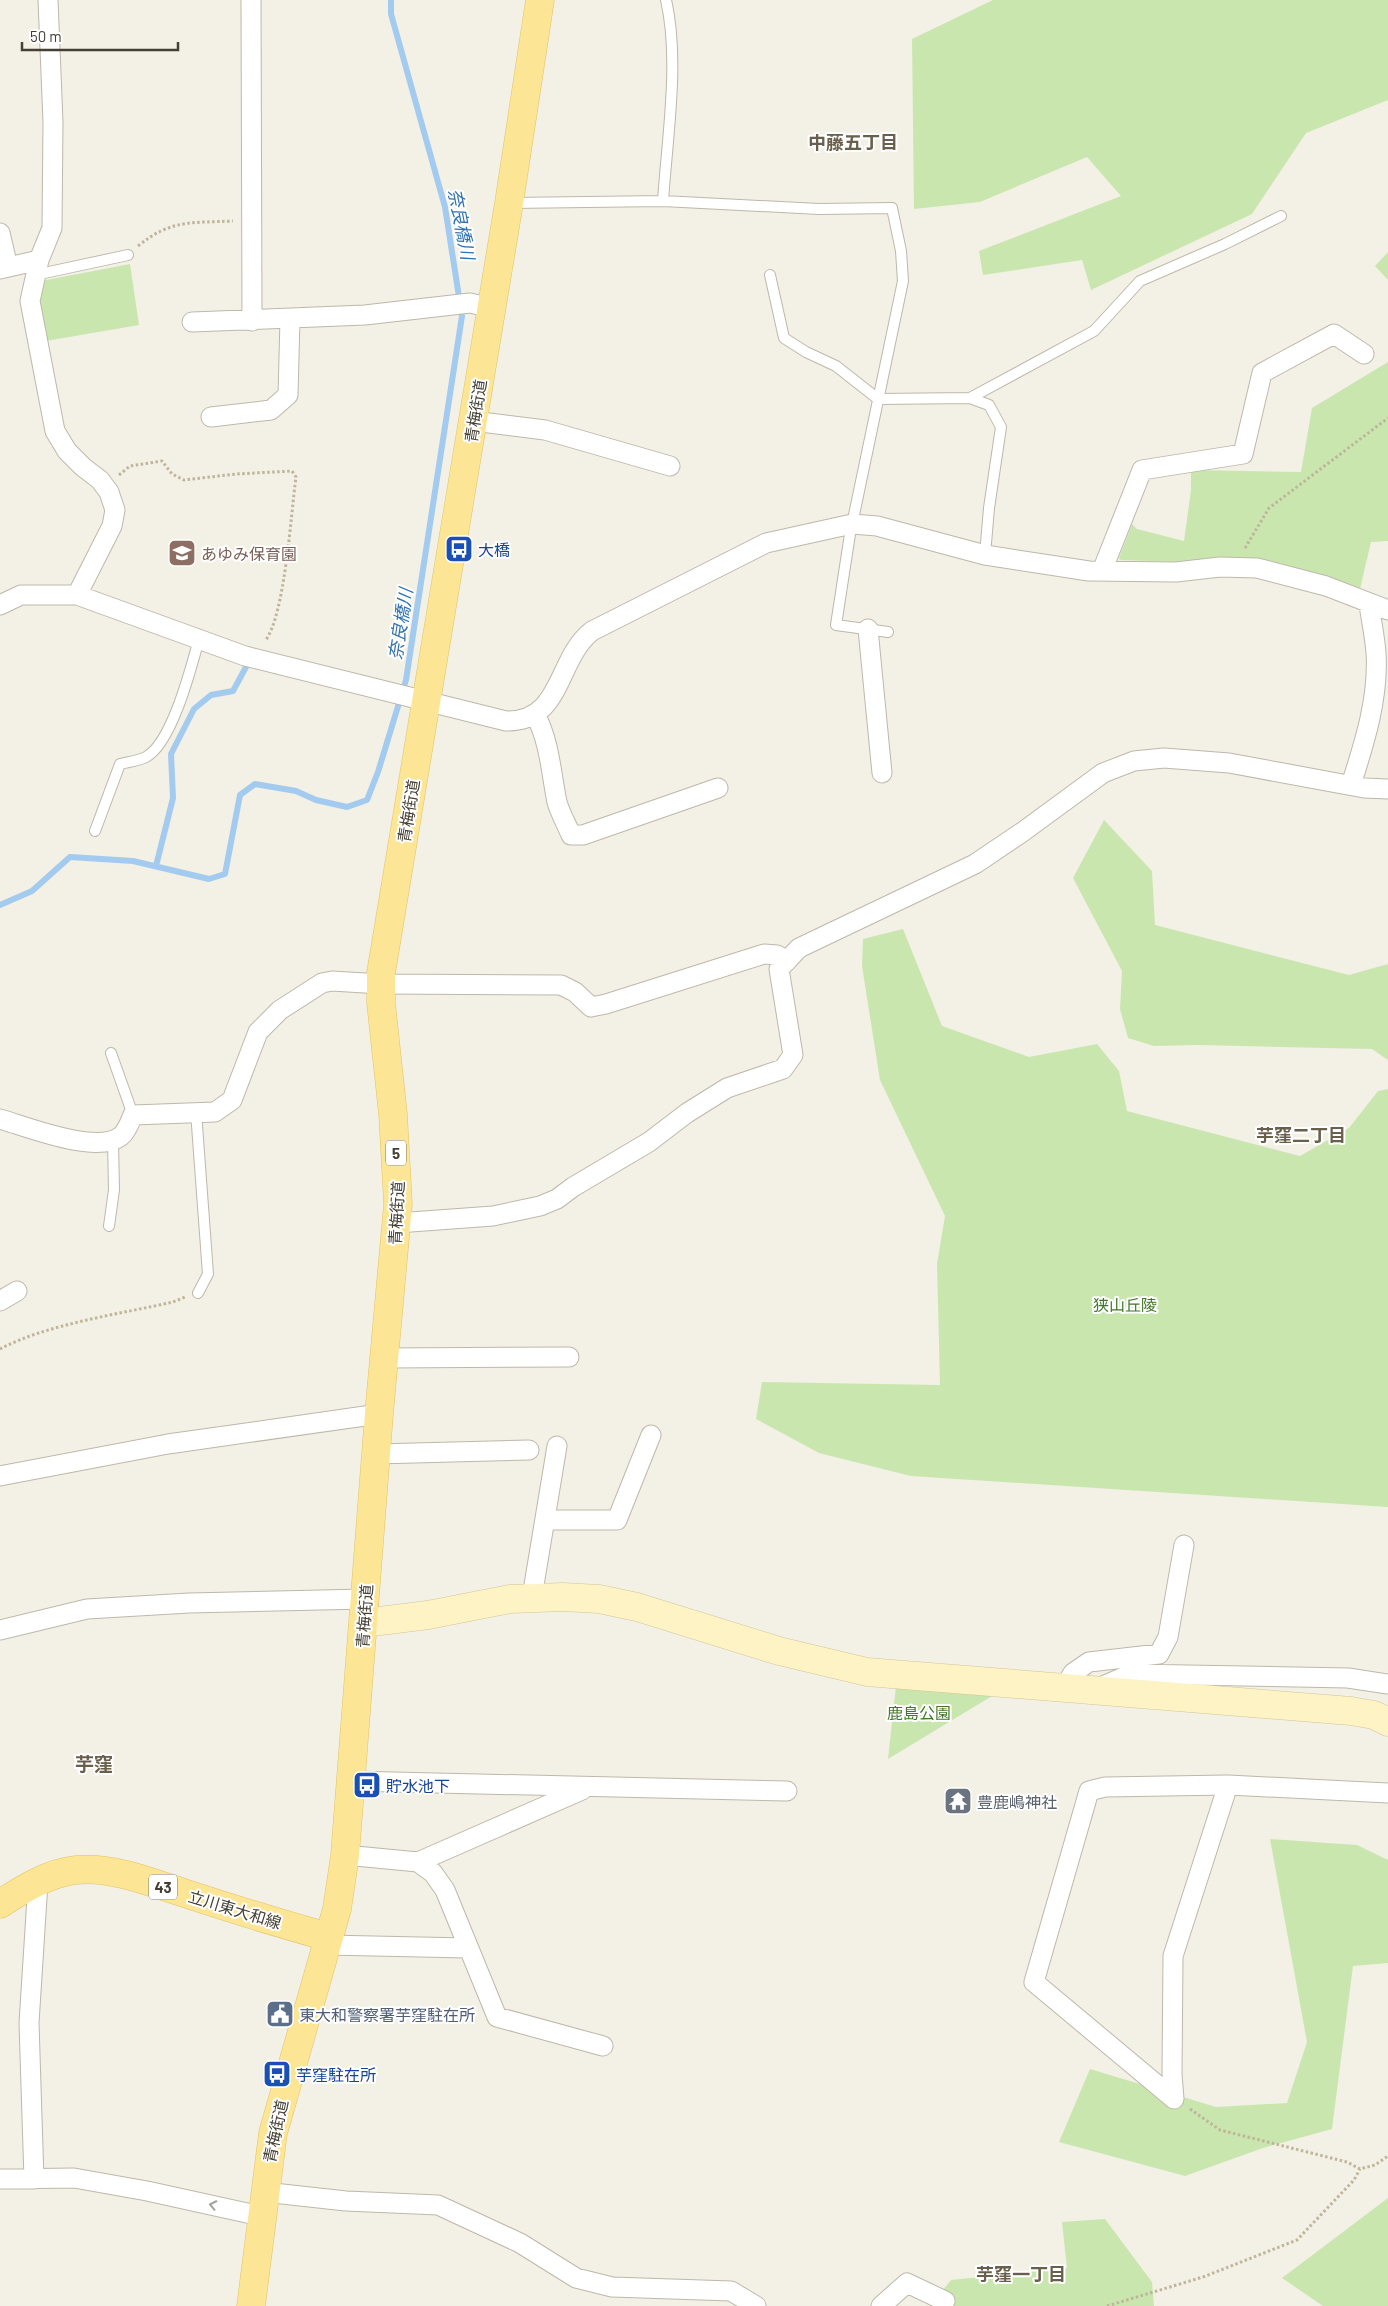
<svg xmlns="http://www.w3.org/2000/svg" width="1388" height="2306" font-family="Barlow,'Noto Sans JP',sans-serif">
<rect width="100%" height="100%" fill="#f3f0e6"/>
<!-- green -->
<path fill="#cae6af" d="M993 0H1388V100L1306 133 1252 214 1091 290 1082 260 983 275 979 251 1121 196 1087 157 980 202 914 209 912 39Z
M1388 252V280L1375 266Z
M130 264 139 325 40 342 36 282Z
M1388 362V541L1371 542 1359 593 1260 561 1236 558 1179 562 1120 560 1119 558 1132 524 1137 529 1184 541 1191 490V470L1301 472 1312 408Z
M1104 820 1152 871 1155 925 1349 975 1388 964V1060L1372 1049 1198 1045 1154 1046 1128 1038 1120 1009 1122 971 1073 878Z
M903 929 942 1026 1029 1057 1097 1044 1119 1071 1127 1111 1300 1156 1349 1128 1378 1091 1388 1089V1507L911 1476 819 1453 756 1419 762 1382 940 1385 937 1264 945 1216 880 1080 862 966 863 939Z
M896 1686 997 1693 888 1759Z
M1270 1839 1357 1845 1388 1860V1963L1353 1966 1332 2129 1263 2148 1185 2176 1059 2142 1090 2069 1216 2107 1287 2103 1307 2042Z
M1388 2198V2306H1323L1282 2278Z
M1105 2219 1152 2282 1154 2306H930L951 2280 1067 2268 1062 2222Z"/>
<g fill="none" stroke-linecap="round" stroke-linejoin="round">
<!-- stream -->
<path stroke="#a3cbef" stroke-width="6" d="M156 866 173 798 171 754 194 709 211 695 233 691 246 667
M0 905 32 891 70 857 133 861 209 879 225 874 240 795 255 784 296 791 316 800 347 807 367 800 378 772 406 680 462 316 445 207 391 14V0"/>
<defs>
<path id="lane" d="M663 201C667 139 680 60 666 0
M510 203 663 201 819 209 892 208 901 251 903 281 850 534 836 625 888 632
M35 275 128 255
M770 275 784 338 806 352 836 366 878 399 970 398 989 405 1001 427 989 508 985 555
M970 398 1094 331 1140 281 1225 244 1281 216
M95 831 120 764C128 762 138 761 146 757 172 743 191 668 199 639
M111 1053 133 1115
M196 1112 208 1274 198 1293
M109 1226 114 1190 113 1141"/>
<path id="street" d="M48 0 53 122 52 228 39 260 30 301 55 431 67 451 83 467 100 480 109 492 115 510 112 526 77 595
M251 0 252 321
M0 233 8 267
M0 269 39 260
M192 322 365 315 470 303 492 308
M211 417 271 410 288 395 290 319
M473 421 545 430 670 466
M1102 571 1142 470 1243 454 1262 373 1334 334 1364 354
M0 605 21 595H77L245 656 506 721C563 722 556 659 592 631L766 543 852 524 877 526 985 555 1089 571 1176 572 1220 567 1257 568 1326 586 1388 610
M868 629 882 773
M535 714C550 742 551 773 557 802 560 813 567 825 571 835H583L718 788
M1351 785C1364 744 1379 698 1376 653 1375 637 1371 620 1369 604
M0 1119C28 1127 97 1155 121 1136 127 1131 130 1122 133 1115L215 1112 232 1100 258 1032 280 1010 322 983 332 981 381 984 561 985 575 992 591 1007 606 1004 764 954 777 955 787 961
M397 1223 493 1216 540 1206 557 1199 573 1187 649 1142 687 1113 727 1088 783 1069 793 1055 779 969 799 948 975 864 1021 833 1103 773 1134 761 1164 758 1229 763 1364 788 1388 789
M0 1301 17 1291
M383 1358 569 1357
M376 1454 529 1450
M0 1476 168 1444 379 1414
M545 1520H617L651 1435
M532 1597 557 1446
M0 1630 87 1609 189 1603 365 1599
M1063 1689 1073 1673 1089 1662 1159 1654 1168 1637 1184 1545
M1096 1689 1131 1674 1348 1678 1388 1684
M351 1781 787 1791
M1228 1785 1173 1956 1172 2074 1174 2099 1034 1982 1089 1791 1105 1787 1228 1785 1388 1793
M345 1855 418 1862 433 1873 445 1890 497 2017 603 2046
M418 1862 582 1790
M326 1945 468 1948
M0 2179 74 2178 147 2191 261 2216
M34 2179 29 2023 38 1882
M264 2192 346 2201 438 2205 520 2243 576 2278 612 2287 731 2291 756 2306
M881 2306 907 2283 945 2301"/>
<path id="secondary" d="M364 1623 428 1615 510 1599 563 1597 599 1599 637 1607 779 1651 867 1672 1351 1711 1374 1715 1388 1722"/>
<path id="primary" d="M0 1904C23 1889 48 1873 76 1870 113 1866 155 1884 190 1895 236 1910 282 1924 328 1937
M251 2306 273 2133 337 1909 345 1855 379 1414 398 1204 393 1114 381 1003V973L509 203 540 0"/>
</defs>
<!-- lane casing -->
<use href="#lane" stroke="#beb8a9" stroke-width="12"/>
<!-- street casing -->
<use href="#street" stroke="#beb8a9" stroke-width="21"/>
<!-- secondary casing -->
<use href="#secondary" stroke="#d2c696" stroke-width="29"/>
<!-- primary casing -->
<use href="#primary" stroke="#e1c465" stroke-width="29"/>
<!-- path -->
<path stroke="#bfb59a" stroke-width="3" stroke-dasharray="2.5 2.5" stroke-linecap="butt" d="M138 246C171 219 192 223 233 221
M119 475 130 466 162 461 172 474 184 480 236 474 292 471 296 477C291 512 285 616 265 641
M1245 548 1269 508 1388 418
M0 1349C47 1324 120 1314 173 1302L185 1297
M1190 2109 1220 2130 1347 2162 1360 2169 1375 2165 1388 2156
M1107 2306 1203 2277 1297 2240 1354 2180 1360 2169"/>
<!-- lane -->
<use href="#lane" stroke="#fff" stroke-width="10"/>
<!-- street -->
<use href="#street" stroke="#fff" stroke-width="19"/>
<!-- secondary -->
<use href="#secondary" stroke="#fef3c5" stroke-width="28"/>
<!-- primary -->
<use href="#primary" stroke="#fce595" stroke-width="28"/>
</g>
<!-- one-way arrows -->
<defs><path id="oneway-chevron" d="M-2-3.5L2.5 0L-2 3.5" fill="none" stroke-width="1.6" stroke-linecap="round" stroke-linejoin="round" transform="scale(1.25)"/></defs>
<use stroke="#a2a09a" href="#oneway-chevron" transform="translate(213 2205) rotate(-168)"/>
<!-- icons -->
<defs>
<symbol id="bus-square" viewBox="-11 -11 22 22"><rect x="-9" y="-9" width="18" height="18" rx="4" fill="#1a4fb4" stroke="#fff"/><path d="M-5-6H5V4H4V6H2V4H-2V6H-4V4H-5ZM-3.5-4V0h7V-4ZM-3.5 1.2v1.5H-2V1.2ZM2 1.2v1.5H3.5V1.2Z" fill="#fff"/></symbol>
<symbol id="school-square" viewBox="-11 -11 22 22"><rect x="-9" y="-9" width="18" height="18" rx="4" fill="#8d6e63" stroke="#fff"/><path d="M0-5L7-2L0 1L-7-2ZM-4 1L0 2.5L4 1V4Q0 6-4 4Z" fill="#fff"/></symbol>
<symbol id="temple-square" viewBox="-11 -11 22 22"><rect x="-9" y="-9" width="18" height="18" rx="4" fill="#6b7280" stroke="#fff"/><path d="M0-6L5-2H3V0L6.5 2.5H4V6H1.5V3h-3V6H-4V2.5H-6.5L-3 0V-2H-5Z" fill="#fff"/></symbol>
<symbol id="civic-square" viewBox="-11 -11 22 22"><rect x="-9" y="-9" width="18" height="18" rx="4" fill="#5c6f8a" stroke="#fff"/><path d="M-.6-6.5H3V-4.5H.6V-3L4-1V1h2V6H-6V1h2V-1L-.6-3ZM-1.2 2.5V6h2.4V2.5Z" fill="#fff"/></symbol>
</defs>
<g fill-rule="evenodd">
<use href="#bus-square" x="443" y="533" width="32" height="32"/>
<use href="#school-square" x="166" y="537" width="32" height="32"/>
<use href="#bus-square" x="351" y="1769" width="32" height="32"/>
<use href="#temple-square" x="942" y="1785" width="32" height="32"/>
<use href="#civic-square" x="264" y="1998" width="32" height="32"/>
<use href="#bus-square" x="261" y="2058" width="32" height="32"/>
</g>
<g text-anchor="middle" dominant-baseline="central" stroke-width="4" stroke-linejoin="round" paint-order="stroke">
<!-- shield labels -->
<g fill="#fff" stroke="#7d7972" stroke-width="1">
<rect x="386" y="1140.5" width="20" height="25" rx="4"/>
<rect x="149" y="1874.5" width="28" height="25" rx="4"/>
</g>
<g font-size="15" font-weight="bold" fill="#454035">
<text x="396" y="1153">5</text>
<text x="163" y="1887">43</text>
</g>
<!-- street labels -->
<g font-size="16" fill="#454035" stroke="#fff">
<text transform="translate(475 411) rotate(-81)">青梅街道</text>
<text transform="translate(408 811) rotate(-81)">青梅街道</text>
<text transform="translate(396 1213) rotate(-87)">青梅街道</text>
<text transform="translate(364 1616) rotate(-86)">青梅街道</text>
<text transform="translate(235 1909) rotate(17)">立川東大和線</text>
<text transform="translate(275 2131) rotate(-78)">青梅街道</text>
</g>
<!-- transit labels -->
<g font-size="16" fill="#164399" stroke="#fff" text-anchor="start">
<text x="478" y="549">大橋</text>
<text x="386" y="1785">貯水池下</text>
<text x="296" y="2074">芋窪駐在所</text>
</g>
<!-- education labels -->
<g font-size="16" fill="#785e54" stroke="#fff" text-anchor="start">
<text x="201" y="553">あゆみ保育園</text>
</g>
<!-- park labels -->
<g font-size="16" fill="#42762a" stroke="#fff">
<text x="1125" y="1304">狭山丘陵</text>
<text x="919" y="1712">鹿島公園</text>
</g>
<!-- worship labels -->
<g font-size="16" fill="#5b616d" stroke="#fff" text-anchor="start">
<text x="977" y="1801">豊鹿嶋神社</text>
</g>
<!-- service labels -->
<g font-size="16" fill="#4e5e75" stroke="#fff" text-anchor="start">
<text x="299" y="2014">東大和警察署芋窪駐在所</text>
</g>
<!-- neighbourhood labels -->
<g font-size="18" font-weight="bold" fill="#685f4d" stroke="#fff">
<text x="853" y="142">中藤五丁目</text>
<text x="1301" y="1135">芋窪二丁目</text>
<text x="1021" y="2274">芋窪一丁目</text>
</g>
<!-- water labels -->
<g font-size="18" font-style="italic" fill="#3071af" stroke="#fff">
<text transform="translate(462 224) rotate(79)">奈良橋川</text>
<text transform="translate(400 624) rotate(-81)">奈良橋川</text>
</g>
<!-- quarter labels -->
<g font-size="19" font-weight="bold" fill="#685f4d" stroke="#fff">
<text x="94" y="1763">芋窪</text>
</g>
</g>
<!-- scale -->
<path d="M22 42v8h156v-8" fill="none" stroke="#454035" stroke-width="2.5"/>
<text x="30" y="42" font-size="15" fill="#454035" stroke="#ffffff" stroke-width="4" paint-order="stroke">50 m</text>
</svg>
